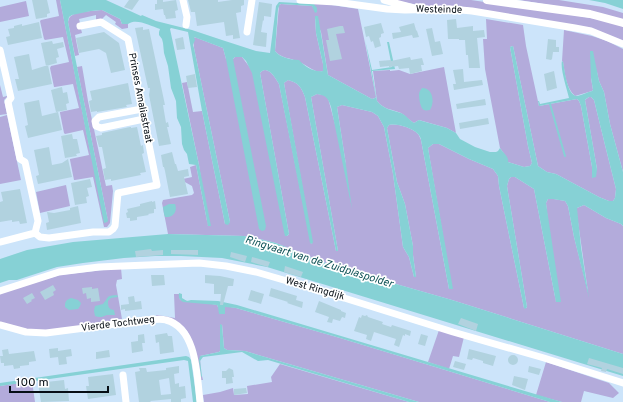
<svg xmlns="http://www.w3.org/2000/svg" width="623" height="402" font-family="Overpass,sans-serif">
<rect width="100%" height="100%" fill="#cce4fa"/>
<!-- green -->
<path fill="#b3abdb" d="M56 0H60L91 155 108 221 77 67 82 66 88 101 106 186 112 185 113 191 110 223 107 227H104L93 177 75 180H74L70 160V159L89 155 83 130 65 134 64 133 60 113V112L79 108 73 84 55 87H54L50 68 51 66 69 62 63 37 45 40 44 39 40 21 41 20 59 16Z
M393 0H471L567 14 602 20 623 26V41L561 24 458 6H423Z
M519 0H559L603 7 623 13V20L593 12Z
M26 1 29 16 0 22V7Z
M281 4 312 6 313 7 314 4H325L358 9 376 97 375 98 372 99 328 75 321 32 315 17 316 33 323 64V71C319 72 320 72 316 71 310 69 305 64 299 62 291 58 280 58 275 51L279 5Z
M102 10 120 19 122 24H128V28L122 29 115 24 116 22 106 15 102 19 96 20V15L79 19 80 23 79 29H81L82 33 75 35 79 55 75 56 68 22C69 19 69 17 71 16 78 11 94 11 102 10Z
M486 19 523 25 526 46 539 106 577 99 579 101 581 106 592 167V178L597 169 585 100 589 97H591L594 100 605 145 616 189 615 198 613 201H609L599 197 556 174 547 172 538 166 513 46 510 47 528 146 532 163 530 166 524 167 508 162C506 155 504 154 500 148L485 69 483 39H487Z
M564 30 592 36 607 41 623 49V172L610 124 604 92 599 81 597 72 591 78 593 90 592 91 575 96C566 88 565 74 563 62L562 61Z
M193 37 197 38 223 48 226 59H233L235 57H242L257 77 287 236 289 234 260 73C267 64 275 77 279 84L311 243 312 244V242L284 83 288 80C299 83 301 87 305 97L336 251H338L311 97 317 94 324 95 328 98 346 165 337 107 342 105 372 112 378 116 384 127 393 174 403 247 409 257 414 277H416L413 255V246L405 204 397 182 387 128 389 125C397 123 412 128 418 134 419 135 420 138 421 140L449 289H452L428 148 433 144H439L469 159 493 169 498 176 499 186 524 308H526L527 307 507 186 509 179 511 177H515L534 189 556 302 546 203 548 199H554L565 201 568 206 574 237 588 292 577 215V208L584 205 606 218 621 224 623 226V354L452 300 340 268 315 259 276 243 264 240 244 236 168 234 162 203 163 200 192 195 194 193 192 186 183 181V179L192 177 190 167 196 165 208 226 199 165 182 83 187 82 193 112 202 111 225 224 230 222 194 48Z
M444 67 456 133 447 128 419 120 414 123C410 121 406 116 401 113 392 109 384 110 377 101L373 71 390 70V71L399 70 410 74Z
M0 85 3 97 7 96V97L4 100 7 114 0 115Z
M7 115 21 180 0 184V117Z
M66 185 70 206 40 213 36 192Z
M121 268 122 279 117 280 116 285 122 319 56 330H30L0 323V293L60 275Z
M174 294H179L180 300 212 304 217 305 218 307 225 306 236 308 340 338 550 402H419L245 351 227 350 224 348 222 324 220 351 219 352 200 356 201 376H202L203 380H201L199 376 189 334C181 320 171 321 157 318L156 315 164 316 175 318Z
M439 330 464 337 459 357 453 356 449 369 428 362Z
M546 362 609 383 619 393 613 398 584 391 581 402H562L536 395Z
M280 364 409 402H204L203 395 220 392 233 388 234 395 248 394 247 386 272 382 271 377Z
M32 381 35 402H0V386Z"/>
<!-- water -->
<path fill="#86d1d5" d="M60 0H106L141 16 142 15 156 21 192 30 222 40 256 51 270 53 276 6 279 2 314 4 317 8V12L315 13 312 6 281 4H280L278 9 275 51C279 57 291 60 299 60 304 66 315 73 323 71V64L316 33 315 16H318L328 75 372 99 375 98 376 97 365 40 372 70 392 67 387 42H389L395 69 372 71 377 101C383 109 392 110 401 113 406 115 409 120 414 123L419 120 422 121 447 128 456 133 460 139 475 147 490 152H496L498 151 500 148C503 153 509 156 508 162L524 167 530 166 532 163 528 146 510 47 513 46 538 166 547 172 556 174 599 197 609 201H613L615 198 616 189 605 145 594 100 591 97H589L586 99 585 100 597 169 596 177 592 178V167L581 106 579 101 577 99 539 106 538 101H539L540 104 569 98C567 89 560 69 562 61L563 62C565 70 567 96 577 96 582 95 588 92 592 91L593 90 591 78 590 51H593L599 81 604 92 610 124 623 172V226L621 224 606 218 584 205 577 208 581 247 589 298 574 237 568 206 565 201 553 199H548L546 203 561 302H556L534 189 515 177H511L509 179 507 186 527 307 525 309 524 308 499 186 498 176 493 169 469 159 439 144H433L428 148 453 289H449L421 140C421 138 419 135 418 134 412 128 397 123 389 125L387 128 397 182 405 204 413 246V255L416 277H414L409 257 403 247 393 174 384 127 378 116 372 112 342 105 337 107 346 165 352 209 331 107C328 98 327 96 317 94L311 97 338 251H336L305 97C301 87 299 83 288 80L284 83 313 242 312 244 310 243 279 84C275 77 267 64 260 73L289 234 287 236H285L284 232 252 73 246 61 242 57H235L233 59 266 226 265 230 262 231 259 229 226 59 223 48 194 37 195 40 193 45 194 48 230 222 228 225 225 224 202 111 188 32 171 28 170 29 199 165 211 226H208L196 165 189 164 187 154 184 150 182 144 181 127 177 118 176 101 171 88 168 66 164 53 163 43 162 39 159 35V32L160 29C150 26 137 18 128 24H122L120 19 102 10 91 11 72 15 69 17 68 22 108 221 107 222 104 223Z
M589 0H623V9L605 3Z
M422 88C433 88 435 102 430 110 428 110 426 111 424 110 420 108 419 98 419 94 420 90 420 91 422 88Z
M169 204H175C178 211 173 218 165 217L164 214 163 207Z
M168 234 244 236 264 240 276 243 315 259 340 268 452 300 623 354V376L267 267 222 258 181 256H155L124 258 83 263 57 267 26 277 17 280H9L0 283V259L27 250 73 242Z
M179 293 182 294V298L187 301 191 300 218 301 237 305 562 402H550L340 338 236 308 225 307V314H219L218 307 217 305 183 302C180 300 178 298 179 293Z
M117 295 118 297 111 298 108 301C108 306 108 309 114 310L115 315C113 315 111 315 109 315 103 315 103 319 95 316L94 311 95 306 103 304C110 296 105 296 117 295Z
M71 298 78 300 81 303 80 306 78 309 69 310 65 307C65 301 66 300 71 298Z
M220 324 222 325 224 348 227 350 245 351 419 402H409L268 360 258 361 242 352 203 357 200 361 202 376 201 377 199 360 200 356 219 352 220 351Z
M186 356 189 357 191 360 197 402H193L188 361 184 360 0 386V383Z"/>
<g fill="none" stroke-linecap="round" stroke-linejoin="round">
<!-- stream -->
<path stroke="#86d1d5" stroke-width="2" d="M550 104 565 156"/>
</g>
<!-- building -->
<path fill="#b1d2df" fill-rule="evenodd" d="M32 0H47L50 13 47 14V17L36 19Z
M129 0H139L132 10 124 7Z
M157 0H163V2L176 0 178 10 175 11 176 18 166 19 165 15H164L163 9 155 10V4H157Z
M188 0H218V2L232 0H244V5L241 6V12L236 13 240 38 233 39V35L226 36 224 22 197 26 195 12H191Z
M259 2 272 4 271 17 264 16V21L263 20 261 32 267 33 266 47 253 45Z
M456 19 457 28 473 26V31L484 30 485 37 477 38 480 68H469L468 55H466L465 40H459V39H448L447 20Z
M39 22 42 38 8 45 6 37 10 36 8 29 14 28V26L22 24V26Z
M381 23 384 33 381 34V37L379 38 381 46 375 48 373 41 371 42 369 36 366 37 364 27Z
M414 23 416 30 417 31 419 37 413 38 412 35 393 39 392 33 401 32 399 27Z
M340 26H343L345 33 336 34 342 59 330 61 326 40H329L327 29Z
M143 27V30L149 29 165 105H163L166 123 168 122 169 127H167L171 144 159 146 149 95 150 88H148L135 28Z
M432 28 435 42 440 41 443 54 432 56 426 29Z
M104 32 119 43 125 70 111 73 106 53 99 49 79 53 76 38Z
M183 37 185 49 177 50 175 39Z
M548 39 556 40V47H559V52H553L552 59 551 60 546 59Z
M52 41 53 44 63 42 64 47 57 49 59 57 56 58 57 63 46 66 41 43Z
M29 54 32 70 48 65 52 84 18 91 15 79H19L14 57Z
M410 57 411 60 422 58 424 65H421L422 71 410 74 409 68 399 69 398 66 389 67V66L380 67 379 61 391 60V61Z
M463 69 464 82 482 80 483 85 454 90 453 84H456L453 70Z
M554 71 557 88 547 91 544 74Z
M195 74 197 87 188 88 186 76Z
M128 83 132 104 126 105 127 107 97 112V111L91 112 89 101 92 100 90 91Z
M62 87 63 93 67 92 69 103 66 104 67 110 56 112 51 90Z
M485 99 486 105 457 109 456 104Z
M39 100 42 116 58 112 62 130 28 138 25 126 28 125 24 103Z
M488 118 489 124 460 129 459 123Z
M130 127H131V128L137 127 141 146 143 145 144 153 142 154 146 172 140 173 141 175 111 181V179L105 180 103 169 106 168 102 147H99L96 136 102 135V133Z
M72 134 73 139H77L80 153 76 154 77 156 65 158 61 136Z
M49 147 52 165 62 163 68 159 72 177 38 184 36 176 39 175 34 150Z
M172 152 175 164H176L178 171 188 169 189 176 184 177 188 194 170 197 165 171 164 167H163L161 155Z
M90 179 92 187 87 188 89 196 86 197 87 203 75 205 71 183Z
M20 189 27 223 20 224 19 221 12 222V220L0 222V202L3 201 1 192Z
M152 201V202L155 201 156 209H154V213L148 214 149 215 137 217V220L130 221V218H127L126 213 128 212 127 209 140 206V204Z
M78 206 81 223 47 230 46 223 49 222 47 212 54 213 70 210V208Z
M151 249 152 251 163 250V255L136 257 135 251Z
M171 250H198V255L171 254Z
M231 252 247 256 245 262 230 257Z
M252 257 270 262 268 267 251 262Z
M285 266 303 272 301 277 284 272Z
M151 275H164L165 285 152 286Z
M205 275 220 276 234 279 233 286H228L223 305H220L221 294H214V284L205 283Z
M53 285 56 290 53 292 54 295 45 300 40 292Z
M92 287V289L98 288 100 301 91 302V298L87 299 86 293 83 294 82 288Z
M271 288 297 296 296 300 303 302 302 308 287 303 288 302 269 296Z
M251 290 264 294 261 304 248 300Z
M32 293 35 298 31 300 32 301 27 304 23 298Z
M134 296 135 302 141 301 142 309 125 311V309L121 310V305L129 304 128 297Z
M319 301 341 310V311L346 313 345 318 342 317 340 321 333 319 332 323 327 322 329 317 315 312Z
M362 315 365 316 367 315 368 317 383 322 382 324 391 327 392 325 411 331 410 336 405 334V336L403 335 399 347 394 345 396 339 374 332 371 341 366 339 367 335 354 331 359 317 361 318Z
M461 318 478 324 476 331 458 324Z
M167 333 168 336H172L174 352 160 354 159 342 156 343 155 335Z
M144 334 145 343H142L143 351 132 353 131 342 138 341V335Z
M421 334 428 336 425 346 418 344Z
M58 348V351L71 349 72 356 66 357 67 364 59 365 58 357 50 358 49 349Z
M8 349 9 354 34 351 36 361 29 362V365L20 366V368L14 369 13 365 4 366V363H1L0 356H3L2 350Z
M469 349 496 356 493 366 483 363V361L473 358 472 360 467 359Z
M109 350 110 357 96 359V352H97Z
M508 360a5 5 0 1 1 10 0a5 5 0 1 1-10 0Z
M589 358 623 368V374L607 369 606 372 601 371 602 368 587 364Z
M455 361 466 364 464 370 453 367Z
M179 366V373L174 374 175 384 179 383V387L185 386 186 398 181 399V402H171V399L150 401 151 402H139L135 372 140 371 139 368H146L147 372 166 370V368ZM169 378 171 394 161 395 159 380Z
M529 366 541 369 539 375 528 372Z
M229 368 233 370 234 377H232L233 383 226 384V378H222V371H226Z
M113 374 116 395 88 399 86 386H89L88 377Z
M514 376 528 379 525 390 512 385Z
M64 380 65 389 68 388 69 401 41 402 38 383Z
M246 388 247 393 234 395V389Z"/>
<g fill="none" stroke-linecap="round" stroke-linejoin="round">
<!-- minor -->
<path stroke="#fff" stroke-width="7" d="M183 0 187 17 186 25
M300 0 336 2 387 9 405 10 450 9 472 11 575 28 591 31 623 44
M384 0 414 8
M247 32 252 0
M0 50 11 98 8 102 20 159 25 162 38 221 35 233
M142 109 99 117 95 121 96 126 101 128 144 119
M0 242 35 233 40 237 49 238 93 232H109L113 229 115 226 118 193 157 185 128 39 101 22 80 26
M0 291 59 272 99 267 147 265 199 263 226 266 256 272 325 292 453 332 544 358 623 383
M0 325 26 332 46 333 147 320C153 320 160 318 166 320 197 328 197 376 200 402
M123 375 126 402"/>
<!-- tertiary -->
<path stroke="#fff" stroke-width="8" d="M487 0 590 14 623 23"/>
</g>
<g text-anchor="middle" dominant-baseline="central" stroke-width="3.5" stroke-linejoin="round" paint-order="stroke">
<!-- street labels -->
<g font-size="10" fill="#060e15" stroke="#fff">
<text transform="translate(439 10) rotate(1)">Westeinde</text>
<text transform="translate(140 98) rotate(79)">Prinses Amaliastraat</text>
<text transform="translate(315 289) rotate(16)">West Ringdijk</text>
<text transform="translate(118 324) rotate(-7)">Vierde Tochtweg</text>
</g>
<!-- water labels -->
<g font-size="11" font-style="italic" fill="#0f5256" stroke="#fff">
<text transform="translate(319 262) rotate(17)">Ringvaart van de Zuidplaspolder</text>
</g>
</g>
<!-- scale -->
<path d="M10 386v6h98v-6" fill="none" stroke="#060e15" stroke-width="2"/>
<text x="16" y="386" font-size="12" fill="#060e15" stroke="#ffffff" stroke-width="3" paint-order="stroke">100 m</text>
</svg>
